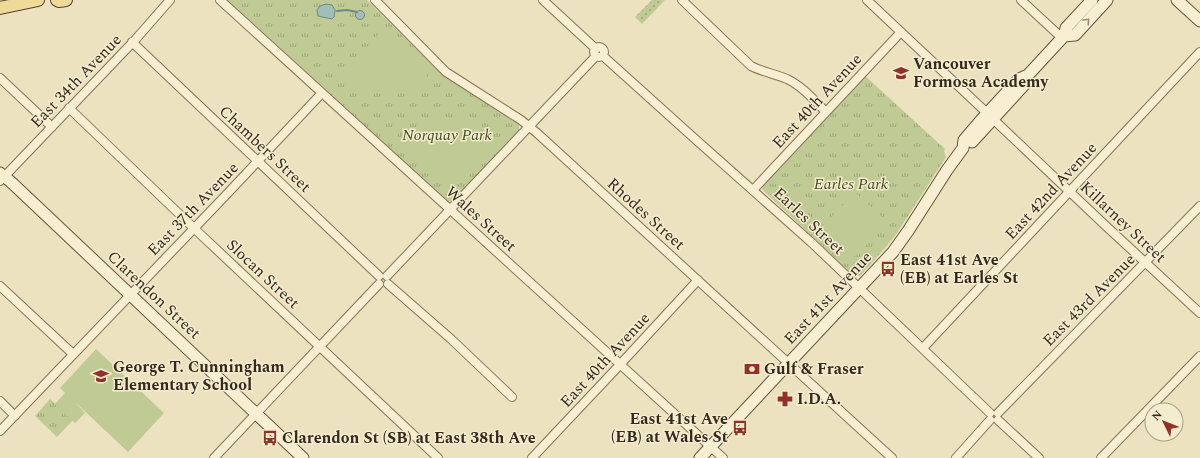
<svg xmlns="http://www.w3.org/2000/svg" width="1200" height="458" font-family="Spectral,serif">
<defs>
<pattern id="grass-tufts" width="24" height="20" patternUnits="userSpaceOnUse"><rect width="24" height="20" fill="#c0ca94"/><path d="M3 7l-1-3M5 7V3M7 7l1-3M15 17l-1-3M17 17v-4M19 17l1-3" fill="none" stroke="#9da478"/></pattern>
<pattern id="garden-dots" width="8" height="8" patternUnits="userSpaceOnUse"><rect width="8" height="8" fill="#c0ca94"/><path d="M2 2h.1M6 6h.1" fill="none" stroke="#9da478" stroke-width="1.8" stroke-linecap="round"/></pattern>
</defs>
<rect width="100%" height="100%" fill="#ece2bf"/>
<!-- grass -->
<path fill="url(#grass-tufts)" d="M227 0H367L436 69 449 79 517 123 519 125V130L460 193V196L453 202 447 201Z
M864 75 945 149 944 151 946 157 897 233 885 248 861 275 858 276 852 274 762 189 763 185Z
M50 399 73 420 57 437 35 416Z"/>
<!-- garden -->
<path fill="url(#garden-dots)" d="M652 0H665L642 24 635 17Z"/>
<!-- pitch -->
<path fill="#c0ca94" d="M380 33H382L428 75 415 88 384 95 351 86 339 76Z
M442 119H465L484 132 495 142 454 185H447L405 146 420 131Z
M855 192 887 222 856 256H852L821 228Z
M96 349 164 413 128 452 75 402 85 413 75 423 55 404 65 393 60 388Z"/>
<!-- water -->
<path fill="#a2beb8" stroke="#6a8b85" d="M326 4 332 5 335 10 334 17 332 19 318 16 317 10 320 6Z
M355.5 15a4.5 4.5 0 1 1 9 0a4.5 4.5 0 1 1-9 0Z"/>
<g fill="none" stroke-linecap="round" stroke-linejoin="round">
<!-- stream -->
<path stroke="#6a8b85" stroke-width="2" d="M337 11 347 10 357 12"/>
<defs>
<path id="street" d="M220 0 723 458
M375 0 446 72 521 120 537 133 892 458
M543 0 596 49
M682 0 751 66C763 72 775 74 787 79 802 86 814 100 826 112
M867 0 987 113
M1021 0 1062 38
M132 42 379 276
M594 52a5 5 0 1 1 10 0a5 5 0 1 1-10 0Z
M603 56 694 138 812 243 990 413
M0 78 52 127
M69 108 199 233 438 458
M993 119 1107 227 1200 313
M0 181 135 40 170 0
M753 190 901 32
M387 276 596 56
M388 284 451 339 512 397
M0 286 73 354
M923 348 1200 52
M0 401 15 416
M998 413 1200 206
M998 420 1039 458
M0 431 226 195 322 93
M214 458 379 284
M532 458 615 370 698 280
M956 458 990 420
M1101 458 1200 356"/>
<path id="secondary" d="M1177 0 1200 21
M1064 36 1075 35 1107 0
M972 142 1024 85 1028 75 1064 36 1066 28 1092 0
M0 173 11 182 303 458
M700 458 893 252 908 231 947 170 963 148 964 140 982 119 1019 79 1028 75"/>
<path id="primary" d="M57 0 59 1 66 0
M0 8 38 0"/>
</defs>
<!-- street casing -->
<use href="#street" stroke="#847358" stroke-width="10"/>
<!-- secondary casing -->
<use href="#secondary" stroke="#66543b" stroke-width="13"/>
<!-- primary casing -->
<use href="#primary" stroke="#52412c" stroke-width="14"/>
<!-- street -->
<use href="#street" stroke="#f8efd2" stroke-width="8"/>
<!-- secondary -->
<use href="#secondary" stroke="#f8efd2" stroke-width="11"/>
<!-- primary -->
<use href="#primary" stroke="#f0da97" stroke-width="12"/>
</g>
<!-- one-way arrows -->
<defs><path id="oneway-chevron" d="M-2-3.5L2.5 0L-2 3.5" fill="none" stroke-width="1.6" stroke-linecap="round" stroke-linejoin="round"/></defs>
<use stroke="#968c77" href="#oneway-chevron" transform="translate(1087 21) rotate(-47)"/>
<!-- icons -->
<defs>
<symbol id="school-bare" viewBox="-9 -9 18 18"><path d="M0-5L7-2L0 1L-7-2ZM-4 1L0 2.5L4 1V4Q0 6-4 4Z" fill="#92302a" stroke="#f4ecce" stroke-width="2.5" paint-order="stroke"/></symbol>
<symbol id="bus-bare" viewBox="-9 -9 18 18"><path d="M-5-6H5V4H4V6H2V4H-2V6H-4V4H-5ZM-3.5-4V0h7V-4ZM-3.5 1.2v1.5H-2V1.2ZM2 1.2v1.5H3.5V1.2Z" fill="#92302a" stroke="#f4ecce" stroke-width="2.5" paint-order="stroke"/></symbol>
<symbol id="bank-bare" viewBox="-9 -9 18 18"><path d="M-6-4H6V4H-6ZM0-2.3a2.3 2.3 0 1 0 0 4.6a2.3 2.3 0 1 0 0-4.6Z" fill="#92302a" stroke="#f4ecce" stroke-width="2.5" paint-order="stroke"/></symbol>
<symbol id="pharmacy-bare" viewBox="-9 -9 18 18"><path d="M-2-6h4v4h4v4h-4v4h-4v-4h-4v-4h4Z" fill="#92302a" stroke="#f4ecce" stroke-width="2.5" paint-order="stroke"/></symbol>
</defs>
<g fill-rule="evenodd">
<use href="#school-bare" x="890" y="62" width="22" height="22"/>
<use href="#bus-bare" x="877" y="258" width="22" height="22"/>
<use href="#bank-bare" x="741" y="358" width="22" height="22"/>
<use href="#school-bare" x="90" y="365" width="22" height="22"/>
<use href="#pharmacy-bare" x="774" y="388" width="22" height="22"/>
<use href="#bus-bare" x="729" y="417" width="22" height="22"/>
<use href="#bus-bare" x="259" y="427" width="22" height="22"/>
</g>
<g text-anchor="middle" dominant-baseline="central" stroke-width="3" stroke-linejoin="round" paint-order="stroke">
<!-- poi labels -->
<g font-size="16" font-weight="bold" fill="#34291c" stroke="#f4ecce" text-anchor="start">
<text x="913" y="64">Vancouver<tspan x="913" dy="18">Formosa Academy</tspan></text>
<text x="900" y="260">East 41st Ave<tspan x="900" dy="18">(EB) at Earles St</tspan></text>
<text x="113" y="367">George T. Cunningham<tspan x="113" dy="18">Elementary School</tspan></text>
<text x="764" y="369">Gulf &amp; Fraser</text>
<text x="797" y="399">I.D.A.</text>
<text x="728" y="419" text-anchor="end">East 41st Ave<tspan x="728" dy="18">(EB) at Wales St</tspan></text>
<text x="282" y="438">Clarendon St (SB) at East 38th Ave</text>
</g>
<!-- street labels -->
<g font-size="16" fill="#34291c" stroke="#f4ecce">
<text transform="translate(76 81) rotate(-46)">East 34th Avenue</text>
<text transform="translate(817 101) rotate(-47)">East 40th Avenue</text>
<text transform="translate(265 149) rotate(43)">Chambers Street</text>
<text transform="translate(1051 191) rotate(-47)">East 42nd Avenue</text>
<text transform="translate(193 209) rotate(-46)">East 37th Avenue</text>
<text transform="translate(646 214) rotate(42)">Rhodes Street</text>
<text transform="translate(481 219) rotate(42)">Wales Street</text>
<text transform="translate(809 221) rotate(43)">Earles Street</text>
<text transform="translate(1123 222) rotate(43)">Killarney Street</text>
<text transform="translate(263 274) rotate(43)">Slocan Street</text>
<text transform="translate(154 295) rotate(43)">Clarendon Street</text>
<text transform="translate(828 298) rotate(-47)">East 41st Avenue</text>
<text transform="translate(1089 300) rotate(-45)">East 43rd Avenue</text>
<text transform="translate(605 360) rotate(-47)">East 40th Avenue</text>
</g>
<!-- park labels -->
<g font-size="16" font-style="italic" fill="#425023" stroke="#f4ecce">
<text x="447" y="135">Norquay Park</text>
<text x="851" y="184">Earles Park</text>
</g>
</g>
<!-- north arrow -->
<g transform="translate(1164 422) rotate(313)"><circle r="19" fill="#f4ecce" stroke="#a79e87"/>
<path d="M0-3L7 15L0 10L-7 15Z" fill="#92302a"/>
<text y="-6" font-size="11" font-weight="bold" text-anchor="middle" fill="#34291c">N</text>
</g>
</svg>
